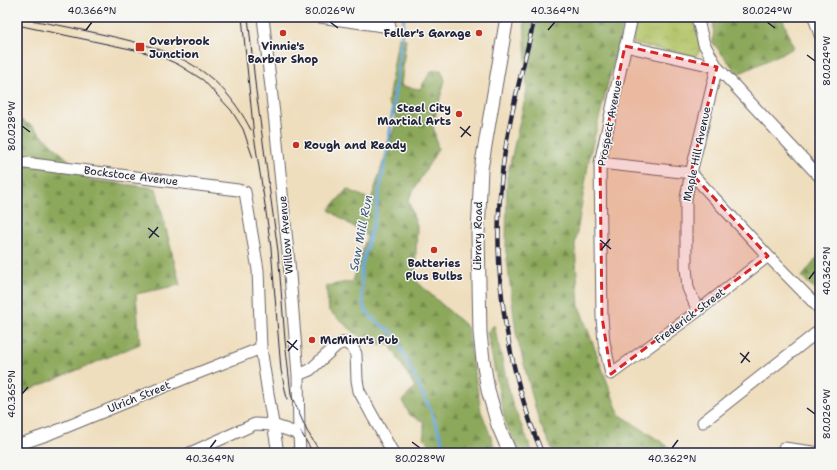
<svg xmlns="http://www.w3.org/2000/svg" width="837" height="470" font-family="'Shantell Sans',sans-serif">
<defs>
<pattern id="forest-firs" width="22" height="20" patternUnits="userSpaceOnUse"><rect width="22" height="20" fill="#8ca85a"/><path d="M5 1l3.5 6h-7zM16 11l3.5 6h-7z" fill="#72884c"/></pattern>
<pattern id="park-crowns" width="20" height="18" patternUnits="userSpaceOnUse"><rect width="20" height="18" fill="#b1c265"/><path d="M2 6a3 3 0 1 1 6 0M12 15a3 3 0 1 1 6 0" fill="none" stroke="#98a659"/></pattern>
</defs>
<rect width="100%" height="100%" fill="#f6f6f2"/>
<filter id="ink" filterUnits="userSpaceOnUse"><feTurbulence type="fractalNoise" baseFrequency=".025" numOctaves="2"/><feDisplacementMap in="SourceGraphic" scale="8" xChannelSelector="R" yChannelSelector="G"/><feConvolveMatrix kernelMatrix="1 2 1 2 8 2 1 2 1" color-interpolation-filters="sRGB"/></filter>
<filter id="wash" filterUnits="userSpaceOnUse"><feTurbulence type="fractalNoise" baseFrequency=".012" numOctaves="4" result="noise"/><feDisplacementMap in="SourceGraphic" scale="16" xChannelSelector="R" yChannelSelector="G"/><feGaussianBlur stdDeviation="0.9" result="paint"/><feColorMatrix in="noise" values="0 0 0 0 0 0 0 0 0 0 0 0 0 0 0 0 0 1.4 0 .05"/><feComposite in="paint" operator="in"/></filter>
<g filter="url(#wash)">
<rect width="100%" height="100%" fill="#efdebd"/>
<!-- forest -->
<path fill="url(#forest-firs)" stroke="#57654a" d="M524 17H625L590 154 575 245 579 306 619 414 678 453H554L539 422 516 333 506 251 507 177 527 90Z
M714 17H782L794 48 738 74 713 43Z
M398 37 406 39 401 86 420 89 431 71 441 70 445 80 433 125 438 149 408 200 417 226 415 280 467 327 481 411 497 453H438L424 438V422L410 415 402 401 415 387 390 345 367 343 329 311 326 286 353 281 367 236 329 210 347 189 371 200 397 119 388 102Z
M17 118 32 126 90 180 156 188 180 285 136 294 140 344 17 395Z
M820 254V294L802 277Z
M494 325 512 403 533 453H520L506 426 487 332Z"/>
<!-- park -->
<path fill="url(#park-crowns)" stroke="#6a7250" d="M638 17H693L701 49 695 57 632 43Z"/>
<g fill="none" stroke-linecap="round" stroke-linejoin="round">
<!-- stream -->
<path stroke="#68a6da" stroke-width="3" d="M404 17 389 140 374 220 361 270 362 299 365 310 374 320 394 334 431 411 447 453"/>
</g>
</g>
<g filter="url(#ink)">
<g fill="none" stroke-linecap="round" stroke-linejoin="round">
<defs>
<path id="minor" d="M263 17 275 123 289 262 298 375 299 434 300 453
M320 17 390 27 388 17
M632 17 600 163 602 317 604 342 611 374 698 311 768 256
M697 17 704 44 717 67 820 177
M814 17 820 35
M625 46 717 67 691 173 686 198V267L688 288 698 311
M17 162 238 190 245 192 258 270 261 348 270 406 278 453
M600 163 691 173 768 256 820 309
M298 375 310 370 337 345 345 342 353 348 356 354 357 380 359 391 393 453
M703 422 820 330
M17 445 49 434 188 377 261 348
M784 448 820 453
M190 453 255 424 273 425 299 434"/>
<path id="major" d="M507 17 481 169 478 234 480 333 483 360 488 390 498 425 510 453"/>
</defs>
<!-- minor casing -->
<use href="#minor" stroke="#6a6468" stroke-width="13"/>
<!-- major casing -->
<use href="#major" stroke="#6a6468" stroke-width="15"/>
<!-- minor -->
<use href="#minor" stroke="#fff" stroke-width="11"/>
<!-- major -->
<use href="#major" stroke="#fff" stroke-width="13"/>
<!-- tram -->
<path stroke="#22223b" stroke-width="1" d="M242 17 254 136 264 198 271 248 281 370 287 399
M248 17 256 91 278 251 285 340 291 395 307 431 321 453
M17 18C45 22 73 28 101 34 170 49 217 64 251 130
M17 25 140 51 164 58 179 65 203 80 231 110 243 129 253 158
M301 432 313 453"/>
<defs>
<path id="rail" d="M535 17C522 72 506 127 501 183 492 274 507 368 542 453"/>
</defs>
<!-- rail casing -->
<use href="#rail" stroke="#22223b" stroke-width="4.5"/>
<!-- rail -->
<use href="#rail" stroke="#f6f6f2" stroke-width="3" stroke-dasharray="9" stroke-linecap="butt"/>
</g>
</g>
<!-- marked area -->
<path fill="#d62828" fill-opacity="0.2" stroke="#d62828" stroke-width="3" stroke-dasharray="8 5" stroke-linejoin="round" d="M625 46 717 67 691 173 768 256 611 374 602 317 600 163Z"/>
<!-- ticks -->
<path fill="none" stroke="#22223b" stroke-width="1.5" d="M330 22 338 28M767 22 775 28M86 30 92 22M548 30 555 22M807 55 815 61M22 126 30 132M460 127 471 136M461 137 470 126M148 228 159 237M149 238 158 227M600 240 611 249M601 250 610 239M809 279 815 271M287 341 298 350M288 351 297 340M740 353 750 362M741 363 749 352M22 394 28 387M807 408 815 414M412 442 420 448M210 448 216 440M672 448 678 440"/>
<!-- markers -->
<g fill="#c8321e" stroke="#f6f6f2" stroke-width="1.5">
<circle cx="283" cy="33" r="4"/>
<circle cx="479" cy="33" r="4"/>
<rect x="135" y="42" width="10" height="10" rx="2"/>
<circle cx="459" cy="114" r="4"/>
<circle cx="296" cy="145" r="4"/>
<circle cx="434" cy="250" r="4"/>
<circle cx="312" cy="340" r="4"/>
</g>
<g text-anchor="middle" dominant-baseline="central" stroke-width="3" stroke-linejoin="round" paint-order="stroke">
<!-- poi labels -->
<g font-size="11" font-weight="bold" fill="#22223b" stroke="#f6f6f2" text-anchor="start">
<text x="471" y="33" text-anchor="end">Feller's Garage</text>
<text x="149" y="41">Overbrook<tspan x="149" dy="13">Junction</tspan></text>
<text x="283" y="46" text-anchor="middle">Vinnie's<tspan x="283" dy="13">Barber Shop</tspan></text>
<text x="451" y="108" text-anchor="end">Steel City<tspan x="451" dy="13">Martial Arts</tspan></text>
<text x="304" y="145">Rough and Ready</text>
<text x="434" y="263" text-anchor="middle">Batteries<tspan x="434" dy="13">Plus Bulbs</tspan></text>
<text x="320" y="340">McMinn's Pub</text>
</g>
<!-- street labels -->
<g font-size="11" fill="#22223b" stroke="#f6f6f2">
<text transform="translate(610 123) rotate(-79)">Prospect Avenue</text>
<text transform="translate(697 154) rotate(-78)">Maple Hill Avenue</text>
<text transform="translate(131 176) rotate(7)">Bockstoce Avenue</text>
<text transform="translate(286 235) rotate(-95)">Willow Avenue</text>
<text transform="translate(478 236) rotate(-89)">Library Road</text>
<text transform="translate(690 316) rotate(-37)">Frederick Street</text>
<text transform="translate(139 397) rotate(-22)">Ulrich Street</text>
</g>
<!-- water labels -->
<g font-size="12" font-style="italic" fill="#3e577b" stroke="#f6f6f2">
<text transform="translate(361 233) rotate(-79)">Saw Mill Run</text>
</g>
</g>
<!-- margin -->
<rect width="837" height="470" fill="none" stroke="#f6f6f2" stroke-width="44"/>
<rect x="22" y="22" width="793" height="426" fill="none" stroke="#22223b" stroke-width="1.5"/>
<g font-size="10" text-anchor="middle" fill="#22223b">
<text x="92" y="14">40.366°N</text>
<text x="330" y="14">80.026°W</text>
<text x="555" y="14">40.364°N</text>
<text x="767" y="14">80.024°W</text>
<text transform="translate(826 61) rotate(-90)" y="4">80.024°W</text>
<text transform="translate(11 126) rotate(-90)" y="4">80.028°W</text>
<text transform="translate(826 271) rotate(-90)" y="4">40.362°N</text>
<text transform="translate(11 394) rotate(-90)" y="4">40.365°N</text>
<text transform="translate(826 414) rotate(-90)" y="4">80.026°W</text>
<text x="210" y="462">40.364°N</text>
<text x="420" y="462">80.028°W</text>
<text x="672" y="462">40.362°N</text>
</g>
</svg>
